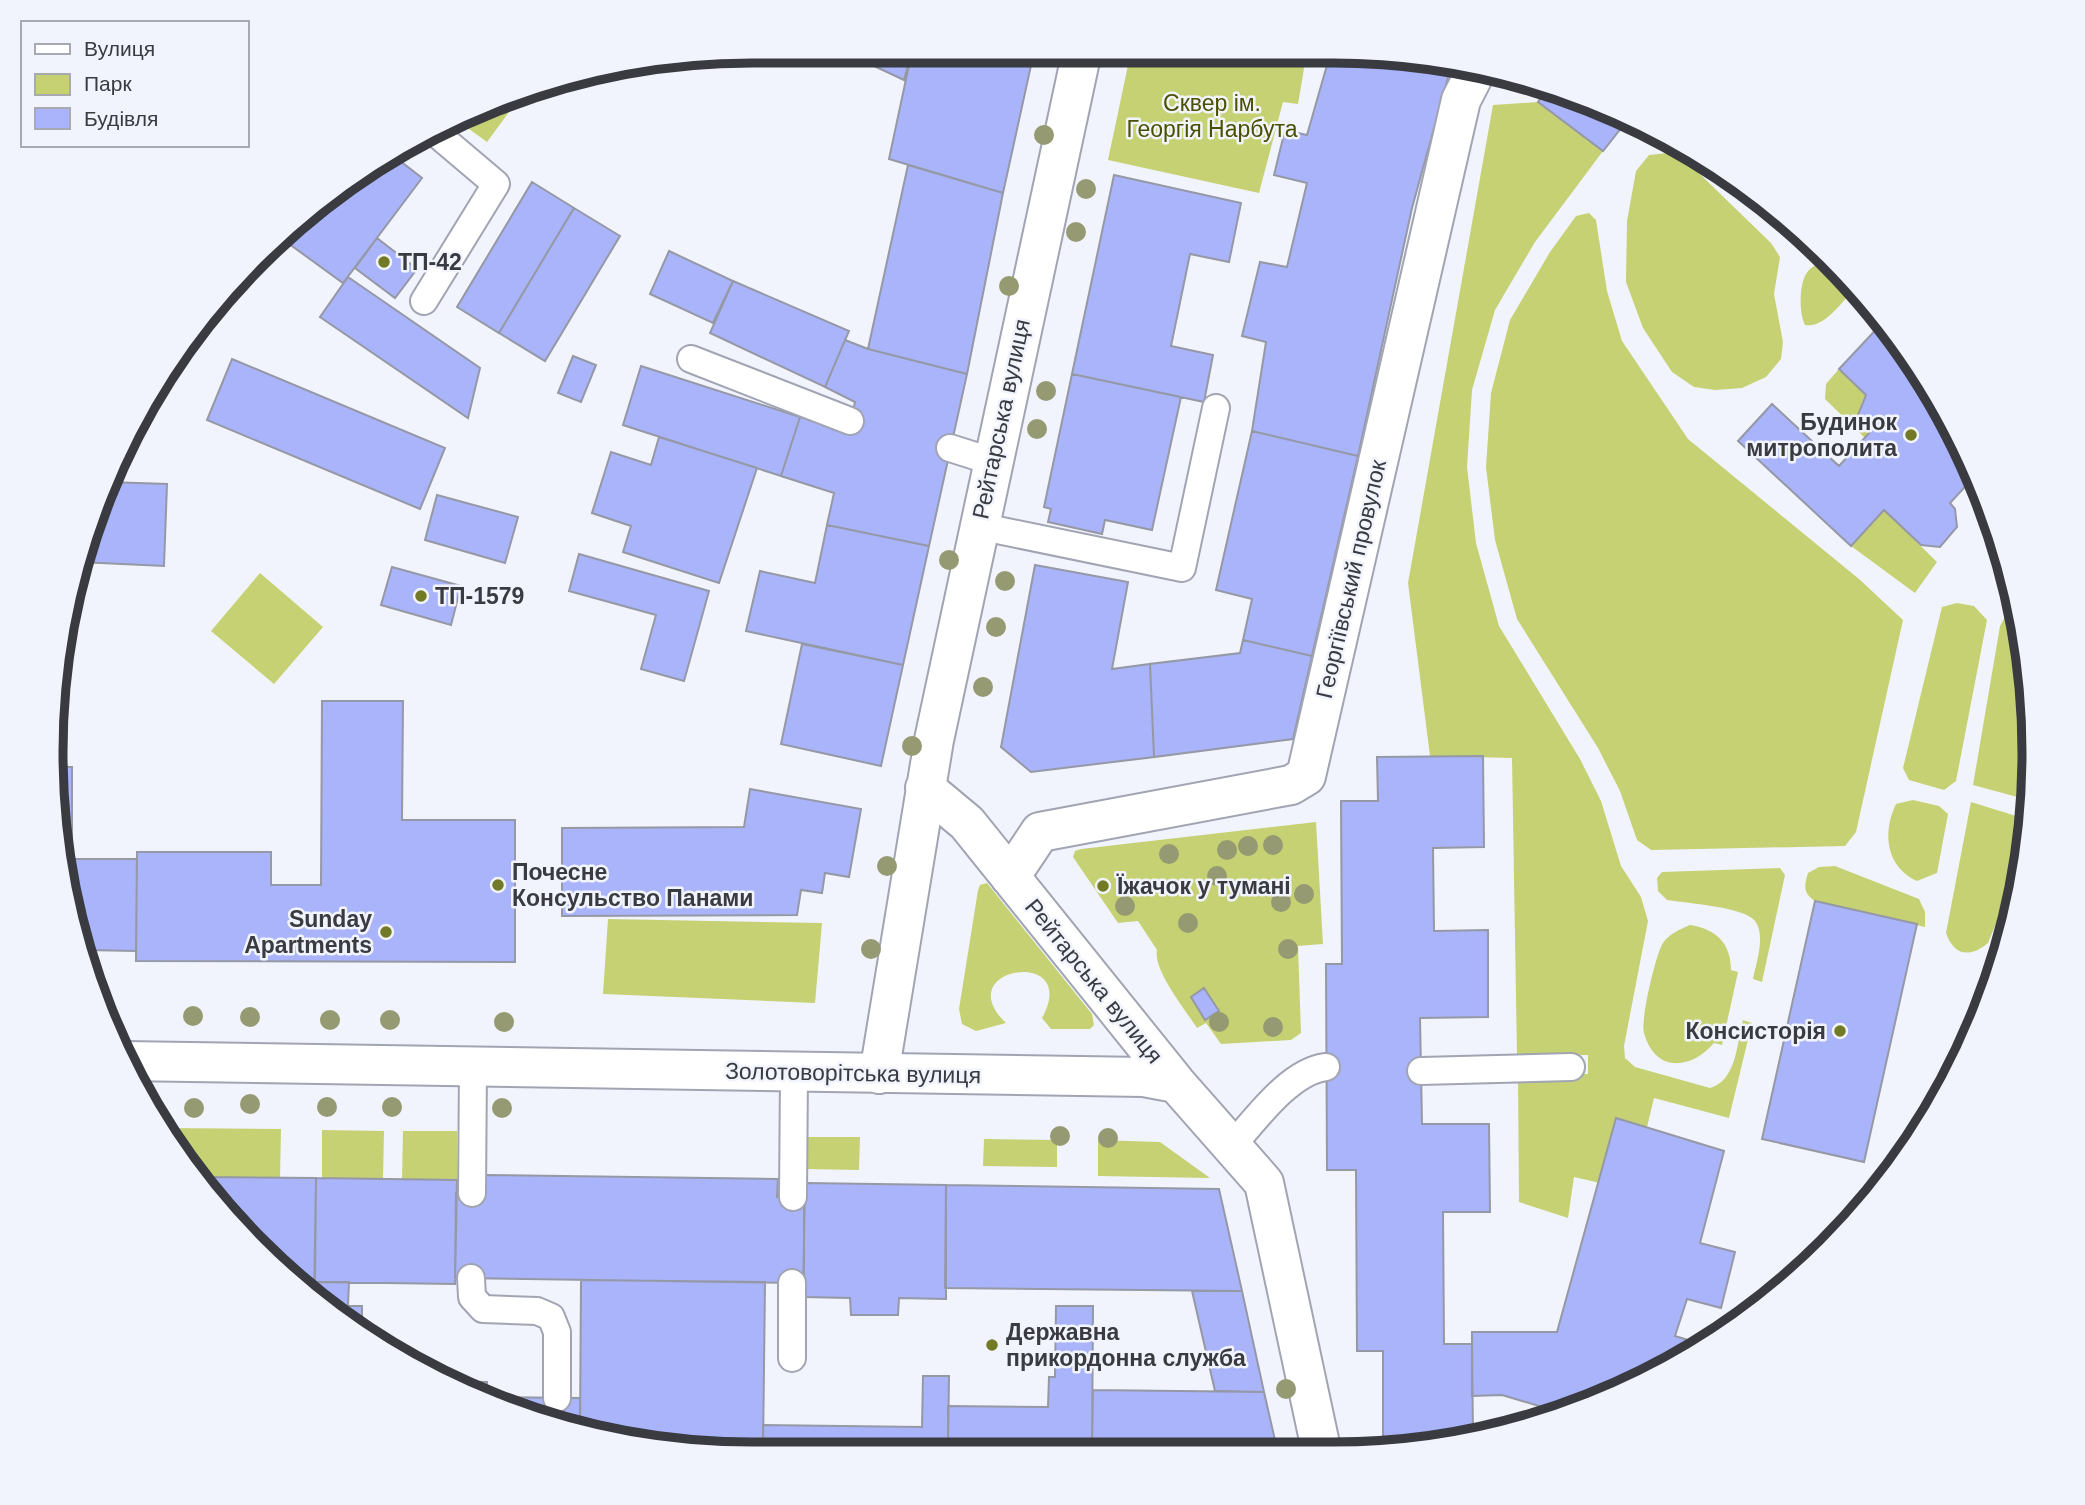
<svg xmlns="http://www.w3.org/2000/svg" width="2085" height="1505" font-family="Helvetica,sans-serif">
<rect width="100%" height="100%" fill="#f2f4fd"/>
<!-- green -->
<path fill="#c5d173" d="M1131 51H1307L1298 104 1283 102 1259 193 1108 160Z
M523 93 487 142 454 118Z
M1538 102 1603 151 1535 242 1495 310 1472 390 1467 467 1476 543 1499 626 1580 759 1601 801 1621 866 1641 897 1648 921 1624 1046 1625 1058 1635 1067 1710 1088C1736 1081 1737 1044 1743 1020L1752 1023 1729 1118 1654 1098 1647 1127 1617 1118 1600 1183 1574 1177 1568 1218 1519 1202 1518 1080 1559 1074H1588V1055L1517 1056 1512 758 1430 756 1408 583 1493 105Z
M1677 152 1771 243 1780 257 1774 294 1783 342 1781 359 1766 377 1742 388 1715 390 1694 387 1672 372 1643 328 1626 282 1627 221 1636 171 1649 155Z
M1589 213 1596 220 1607 291 1622 341 1688 439 1859 579 1903 620 1856 832 1845 846 1651 850 1637 840 1620 791 1598 748 1517 619 1495 540 1486 467 1491 393 1510 320 1550 252 1576 216Z
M1831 260 1857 286C1844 299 1825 329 1805 325 1799 314 1799 286 1806 274 1811 265 1822 262 1831 260Z
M1839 369 1866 395C1857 410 1857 420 1870 432L1865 438 1825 399 1826 384Z
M1884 510 1937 562 1915 593 1851 546Z
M260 573 323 627 274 684 211 631Z
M1957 603 1974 606 1987 620 1956 781 1944 790 1909 780 1903 768 1942 607Z
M2016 609 2028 661 2032 801 1973 785 2000 626 2007 613Z
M1913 800 1939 806 1948 814 1937 873 1917 881C1886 867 1882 833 1896 804Z
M1971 802 2029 820 2023 858 1988 943C1970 958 1954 956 1946 933Z
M1316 822 1323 944 1298 946 1301 1033 1291 1040 1221 1044 1206 1023 1197 1028C1185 1009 1153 970 1157 950L1138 921 1118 923 1073 857 1075 851 1081 849Z
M1835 866 1919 899 1925 912V927L1815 901C1803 893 1804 886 1808 873L1819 867Z
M1780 868 1785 875 1762 982 1753 979C1756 963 1766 936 1755 921 1745 907 1685 903 1667 900L1658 891 1657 878 1662 872Z
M987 883 1092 1014 1094 1025 1090 1029H1051L1042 1018C1082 946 947 967 1006 1023L976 1031 962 1024 959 1009 978 890 980 885Z
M608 919 822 923 815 1003 603 994Z
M1690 925C1716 929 1731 943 1731 970L1738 972 1722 1045 1714 1043C1691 1070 1655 1073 1644 1033 1640 1021 1656 953 1663 943 1670 933 1679 930 1690 925Z
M162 1128 281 1129 280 1178 197 1177Z
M322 1130 384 1131 383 1179 322 1178Z
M403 1131H457V1180L402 1179Z
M805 1137H860L859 1170 805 1169Z
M984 1139 1057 1140V1167L983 1166Z
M1098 1140 1160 1142 1210 1178 1098 1176Z"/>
<!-- building -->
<path fill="#a9b4fa" stroke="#9598a5" stroke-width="2" d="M842 51H912L904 80Z
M912 51H1005L1032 61 1003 193 889 159Z
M1331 51 1452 63 1412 208 1358 456 1252 431 1266 342 1242 336 1260 262 1287 267 1307 183 1274 175 1285 130 1307 135Z
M1547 88 1601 104 1629 118 1603 151 1538 102Z
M390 153 422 178 343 283 285 241 290 232 363 169Z
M908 165 1003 193 967 374 868 349Z
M1114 175 1241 203 1229 262 1190 254 1171 346 1213 355 1204 402 1072 374Z
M532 182 574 208 499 333 457 307Z
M574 208 620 236 545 361 499 333Z
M377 238 417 269 395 298 355 268Z
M669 251 733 281 713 323 650 294Z
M348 277 480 368 468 418 320 317Z
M733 281 849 331 825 387 710 333Z
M1883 322 1940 402 1974 477 1950 503 1955 509 1957 527 1940 547 1921 545 1884 510 1851 546 1738 441 1772 404 1839 466 1870 432 1862 425 1858 415 1866 395 1839 369Z
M845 340 868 349 967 374 929 546 827 525 834 493 781 476 800 417 848 432 855 402 825 387Z
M573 356 596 365 581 402 558 393Z
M232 359 445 448 420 509 207 420Z
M641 366 800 417 781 476 623 425Z
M1072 374 1181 397 1152 530 1105 520 1102 534 1048 522 1051 509 1044 507Z
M1252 431 1358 456 1312 656 1243 640 1252 599 1216 590Z
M659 437 757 468 719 583 623 552 631 526 592 513 611 452 651 465Z
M107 482 167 484 164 566 80 562 88 527Z
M437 495 518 517 505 563 425 540Z
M827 525 929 546 903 665 746 631 760 571 815 583Z
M579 554 709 591 684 681 641 669 656 615 569 591Z
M1035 565 1128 582 1112 669 1150 664 1154 757 1031 772 1001 747Z
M392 567 461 586 451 625 381 605Z
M1243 640 1312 656 1293 739 1154 757 1150 664 1240 653Z
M802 644 903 665 881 766 781 744Z
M322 701H403L402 820H515V962L136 961 137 852H271V885H321Z
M1483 756 1484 847 1433 848 1434 931 1488 930V1017L1420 1018 1422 1124H1489L1490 1212H1443L1444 1344H1472L1473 1435 1424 1448H1383V1351H1357L1356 1170H1327L1326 964H1342L1341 801H1378L1377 757Z
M57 767H72V859H137L136 951 85 950 57 844Z
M750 789 861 809 849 877 825 873 822 893 801 890 797 915 562 916V828L744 827Z
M1815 901 1917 924 1864 1162 1762 1139Z
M1204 988 1219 1011 1205 1020 1191 997Z
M1616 1118 1724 1151 1700 1243 1735 1252 1721 1308 1687 1299 1675 1336 1705 1345 1684 1360 1601 1401 1559 1412 1502 1395 1472 1396V1332H1557Z
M485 1175 778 1179 777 1197H804V1283L455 1278 456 1193 485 1194Z
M197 1177 316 1178 314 1299 225 1215Z
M316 1178 457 1180 455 1284 315 1282Z
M805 1183 946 1185V1299L899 1298 898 1315H851L850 1298 803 1297Z
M946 1185 1219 1189 1242 1291 945 1288Z
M581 1280 765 1282 763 1452 707 1453 580 1432Z
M315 1282H349L348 1306H362V1332L314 1299Z
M1192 1291H1242L1264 1392 1215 1391Z
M1056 1306H1093L1092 1450 948 1451V1406L1048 1407 1049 1377H1055Z
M923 1376H949L948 1451 763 1452V1425L922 1427Z
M441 1381 487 1382V1397L580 1398V1432Z
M1093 1390 1264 1392 1277 1449 1092 1450Z"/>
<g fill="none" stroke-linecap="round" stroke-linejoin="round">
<defs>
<path id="service" d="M424 301 496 184 431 129
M691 359 850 421
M950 448 991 461
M978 526 1182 568 1216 408
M1421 1071 1571 1067
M1232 1146C1255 1120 1290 1071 1326 1067
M472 1193 473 1067
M793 1197 794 1072
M471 1278 472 1297 483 1309 537 1311 551 1317 557 1332V1398
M792 1358V1283"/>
<path id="minor" d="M925 788 967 823 1176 1083 1264 1183 1321 1449
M1010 877 1040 832 1291 785 1306 776 1461 100 1478 67
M124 1061 1144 1077 1176 1083
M879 1074 934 740 1082 51"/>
</defs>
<!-- service casing -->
<use href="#service" stroke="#a1a4b2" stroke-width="30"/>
<!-- minor casing -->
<use href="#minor" stroke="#a1a4b2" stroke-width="42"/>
<!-- service -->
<use href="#service" stroke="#fff" stroke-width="26"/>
<!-- minor -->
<use href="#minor" stroke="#fff" stroke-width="38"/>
</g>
<!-- trees -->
<g fill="#969a72">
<circle cx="1044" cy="135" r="10"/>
<circle cx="1086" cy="189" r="10"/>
<circle cx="1076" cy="232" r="10"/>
<circle cx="1009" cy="286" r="10"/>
<circle cx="1046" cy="391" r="10"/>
<circle cx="1037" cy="429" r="10"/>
<circle cx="949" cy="560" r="10"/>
<circle cx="1005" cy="581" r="10"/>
<circle cx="996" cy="627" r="10"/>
<circle cx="983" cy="687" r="10"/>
<circle cx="912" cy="746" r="10"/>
<circle cx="1273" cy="845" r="10"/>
<circle cx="1248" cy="846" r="10"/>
<circle cx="1227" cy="850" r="10"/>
<circle cx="1169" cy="854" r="10"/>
<circle cx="887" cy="866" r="10"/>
<circle cx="1217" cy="876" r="10"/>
<circle cx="1304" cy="894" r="10"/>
<circle cx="1281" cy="902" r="10"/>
<circle cx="1125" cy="906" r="10"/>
<circle cx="1188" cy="923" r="10"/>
<circle cx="871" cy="949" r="10"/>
<circle cx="1288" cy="949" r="10"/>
<circle cx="193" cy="1016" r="10"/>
<circle cx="250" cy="1017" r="10"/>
<circle cx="330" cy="1020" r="10"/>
<circle cx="390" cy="1020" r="10"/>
<circle cx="504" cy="1022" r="10"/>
<circle cx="1219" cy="1022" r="10"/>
<circle cx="1273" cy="1027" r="10"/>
<circle cx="250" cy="1104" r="10"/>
<circle cx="327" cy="1107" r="10"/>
<circle cx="392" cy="1107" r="10"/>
<circle cx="194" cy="1108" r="10"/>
<circle cx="502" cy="1108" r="10"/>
<circle cx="1060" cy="1136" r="10"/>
<circle cx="1108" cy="1138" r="10"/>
<circle cx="1286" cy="1389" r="10"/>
</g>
<!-- markers -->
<g fill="#727a25" stroke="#f2f4fd" stroke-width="2.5">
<circle cx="384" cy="262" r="7"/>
<circle cx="1911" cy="435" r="7"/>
<circle cx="421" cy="596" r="7"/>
<circle cx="498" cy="885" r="7"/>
<circle cx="1103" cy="886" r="7"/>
<circle cx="386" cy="932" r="7"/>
<circle cx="1840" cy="1031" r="7"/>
<circle cx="992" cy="1345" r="7"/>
</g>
<g text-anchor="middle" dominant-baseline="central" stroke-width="5" stroke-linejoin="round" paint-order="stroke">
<!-- park labels -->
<g font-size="23" fill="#4a5000" stroke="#f2f4fd">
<text x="1212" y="103">Сквер ім.<tspan x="1212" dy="26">Георгія Нарбута</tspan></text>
</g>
<!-- poi labels -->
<g font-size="23" font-weight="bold" fill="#393b40" stroke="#f2f4fd" text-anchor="start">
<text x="398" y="262">ТП-42</text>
<text x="1897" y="422" text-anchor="end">Будинок<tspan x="1897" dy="26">митрополита</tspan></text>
<text x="435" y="596">ТП-1579</text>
<text x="512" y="872">Почесне<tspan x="512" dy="26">Консульство Панами</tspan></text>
<text x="1117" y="886">Їжачок у тумані</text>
<text x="372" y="919" text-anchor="end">Sunday<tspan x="372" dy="26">Apartments</tspan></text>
<text x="1826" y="1031" text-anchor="end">Консисторія</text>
<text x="1006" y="1332">Державна<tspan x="1006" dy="26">прикордонна служба</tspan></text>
</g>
<!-- street labels -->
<g font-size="23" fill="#393b40" stroke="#f2f4fd">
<text transform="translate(1001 419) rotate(-78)">Рейтарська вулиця</text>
<text transform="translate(1351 579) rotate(-77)">Георгіївський провулок</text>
<text transform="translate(1094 981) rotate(51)">Рейтарська вулиця</text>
<text transform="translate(853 1073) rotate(1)">Золотоворітська вулиця</text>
</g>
</g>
<!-- crop -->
<path d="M0 0H2085V1505H0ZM752 63H1333A689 689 0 0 1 2022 752V753A689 689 0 0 1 1333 1442H752A689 689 0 0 1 63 753V752A689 689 0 0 1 752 63Z" fill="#f2f4fd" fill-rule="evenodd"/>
<path fill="none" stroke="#393b40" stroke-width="9" d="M752 63H1333A689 689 0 0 1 2022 752V753A689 689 0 0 1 1333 1442H752A689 689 0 0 1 63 753V752A689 689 0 0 1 752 63Z"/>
<!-- legend -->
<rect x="21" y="21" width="228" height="126" fill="#f2f4fd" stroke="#a8aab1" stroke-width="2"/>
<rect x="35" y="44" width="35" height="10" fill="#ffffff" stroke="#a8aab1" stroke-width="2"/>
<text x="84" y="56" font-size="21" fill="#393b40">Вулиця</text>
<rect x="35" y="74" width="35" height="21" fill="#c5d173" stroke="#a8aab1" stroke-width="2"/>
<text x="84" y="91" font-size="21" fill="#393b40">Парк</text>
<rect x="35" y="108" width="35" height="21" fill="#a9b4fa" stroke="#a8aab1" stroke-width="2"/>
<text x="84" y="126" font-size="21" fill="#393b40">Будівля</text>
</svg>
